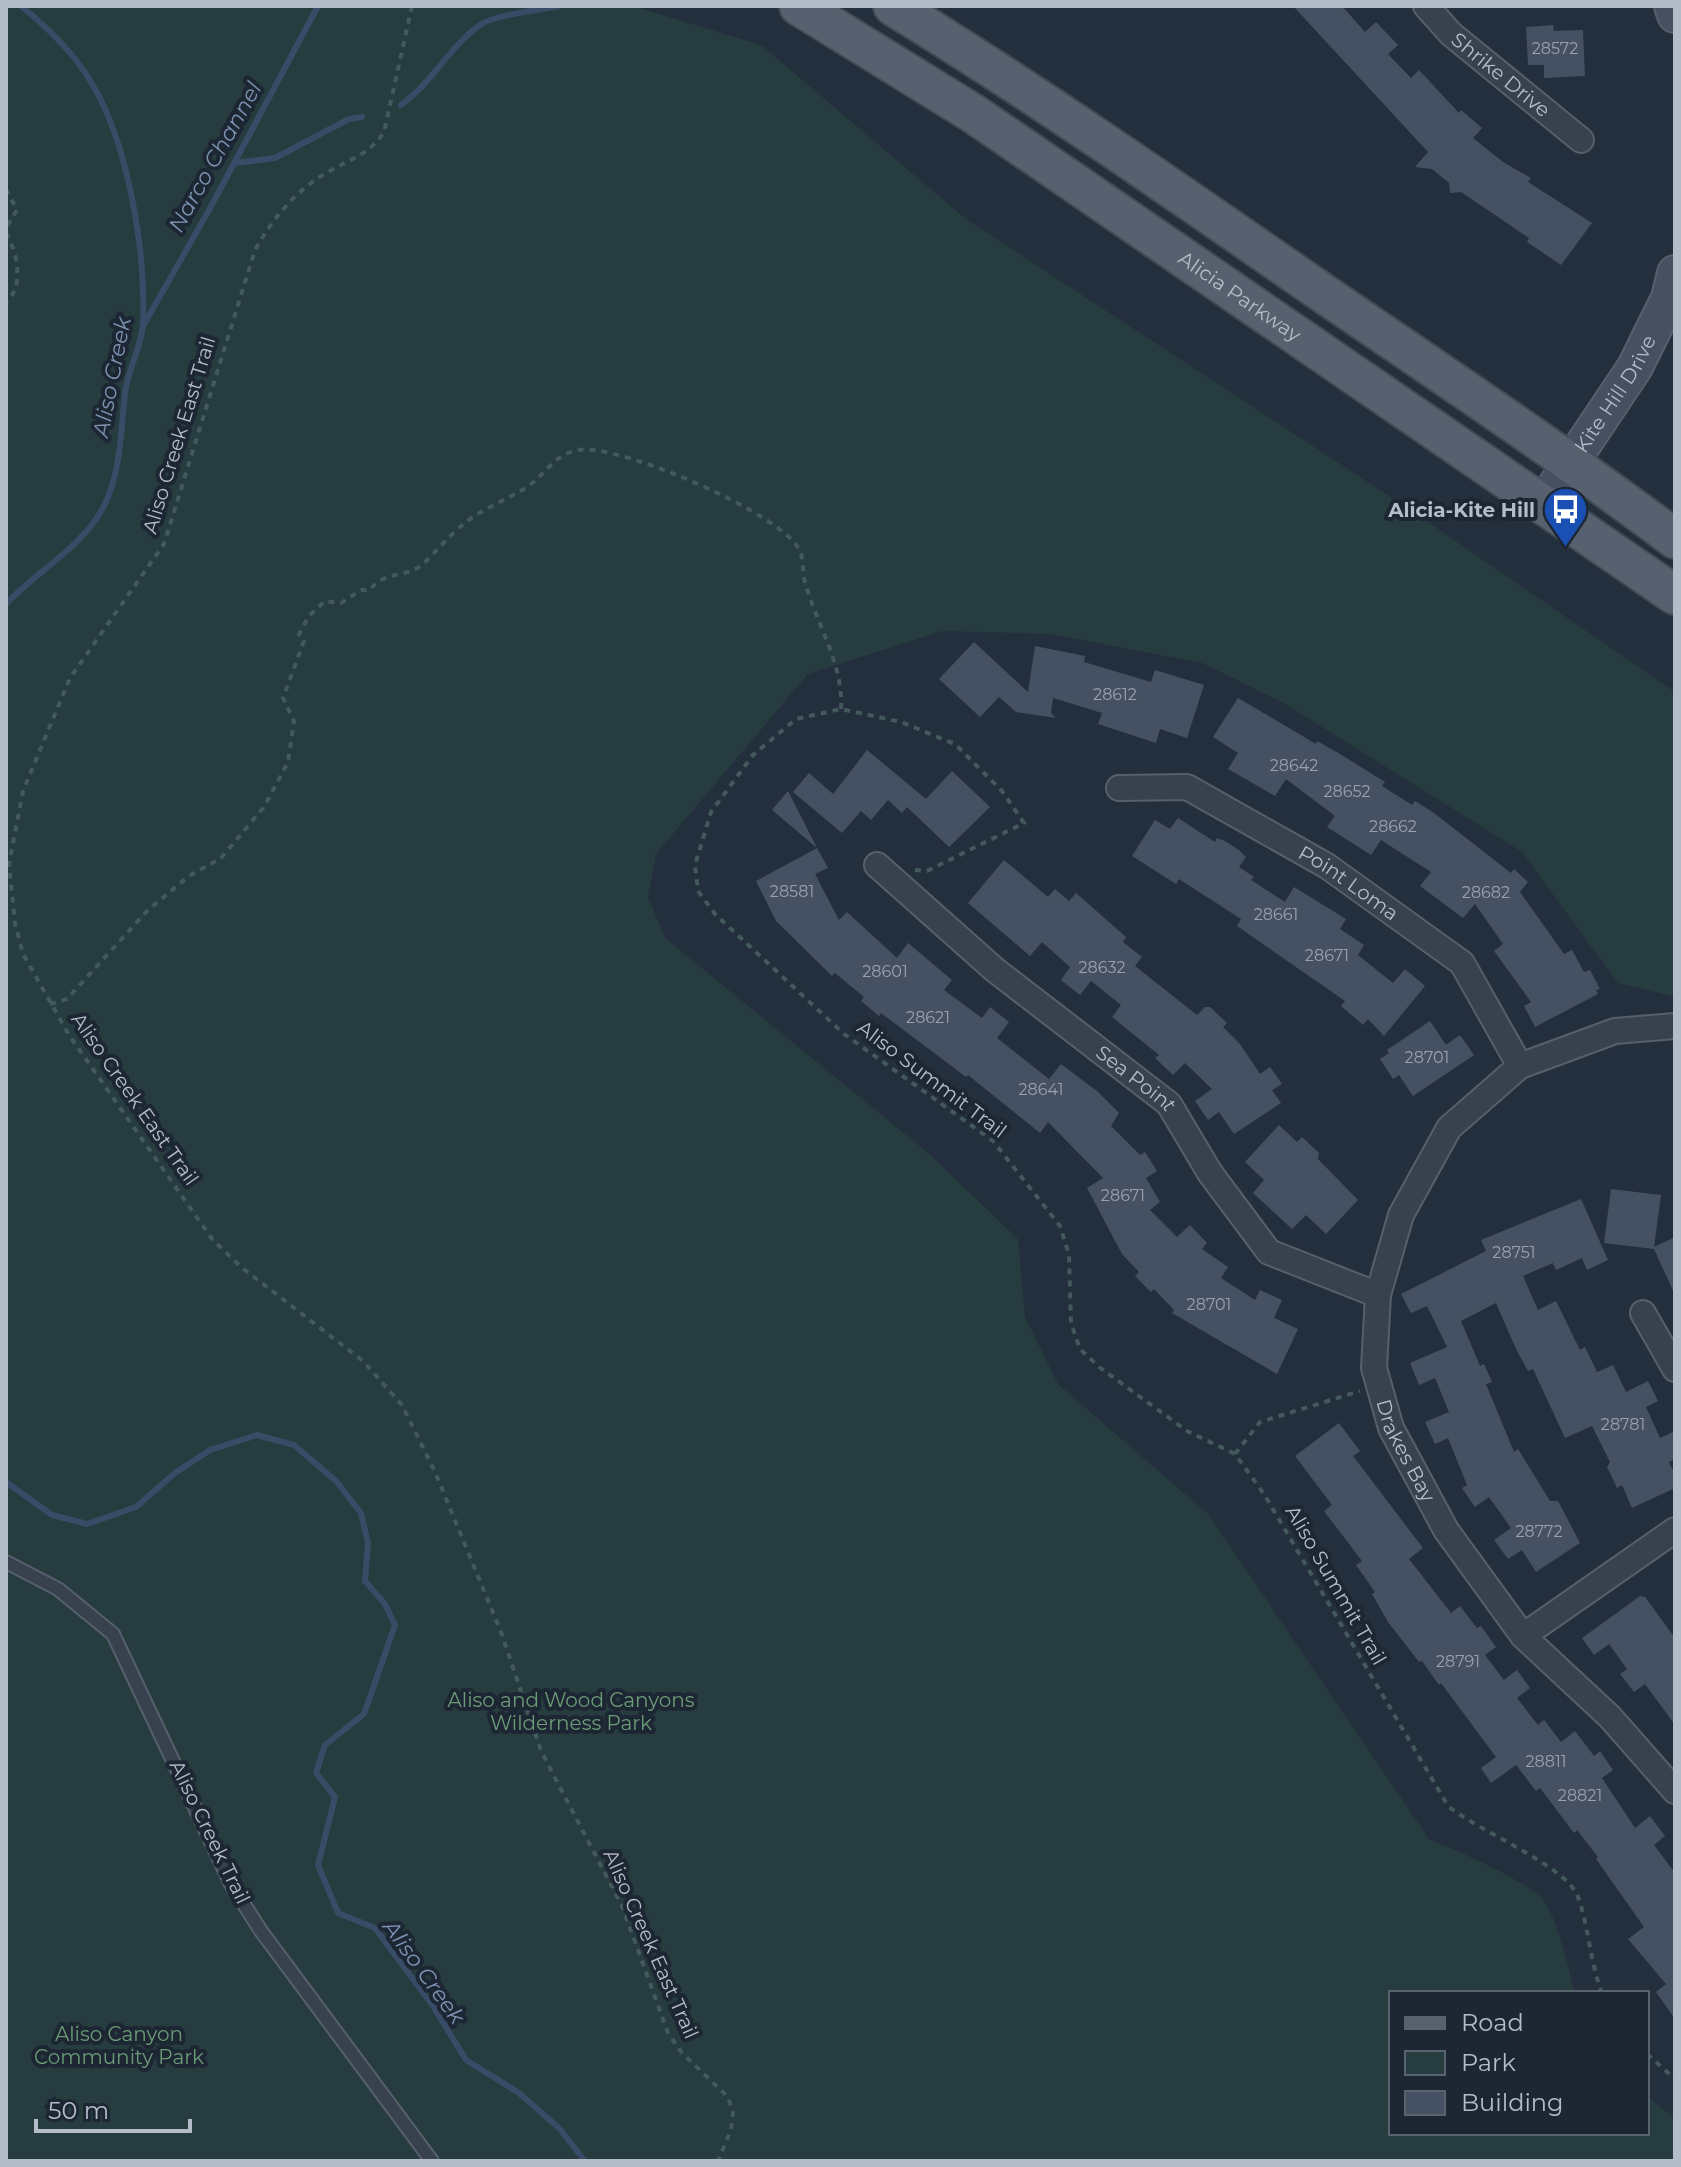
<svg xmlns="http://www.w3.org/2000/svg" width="1681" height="2167" font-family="Montserrat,sans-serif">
<rect width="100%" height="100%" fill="#242f3e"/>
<!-- green -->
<path fill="#263c3f" d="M6 6H633L761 45 966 219 1409 509 1675 692V997L1618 983 1522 852 1282 702 1202 663 1051 634 942 631 808 674 656 854 648 897 665 938 927 1152 1018 1239 1025 1317 1058 1384 1208 1514 1429 1839C1452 1848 1530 1882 1543 1900 1559 1921 1568 1967 1575 1993H1391V2133H1647V2096L1675 2119V2161H6Z"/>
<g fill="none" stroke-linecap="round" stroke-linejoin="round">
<!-- stream -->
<path stroke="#394c67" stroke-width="6" d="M401 105C432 83 449 47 480 25 494 15 540 10 559 6
M235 163 275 158 349 119 362 117
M143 326 208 212 318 6
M6 604C37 571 83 547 104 506 121 472 121 429 125 393 128 369 142 346 143 323 146 252 128 142 91 82 74 53 47 27 21 6
M6 1482 52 1515 87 1524 136 1507 175 1473 210 1450 257 1435 294 1445 336 1481 361 1513 368 1543 365 1581 385 1604 395 1625 364 1714 325 1745 316 1773 335 1797 318 1865 338 1913 375 1928 433 2006 466 2060 519 2093 559 2128 585 2161"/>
</g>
<!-- building -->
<path fill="#455162" d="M1293 6H1342L1365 32 1376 22 1398 45 1388 54 1411 78 1419 70 1459 113 1461 110 1482 128 1473 138 1503 162 1531 178 1528 182 1592 223 1561 265 1527 242 1529 238 1461 192 1450 193 1449 183 1432 169 1415 167 1428 152Z
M1553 25 1554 31 1583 30 1585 76 1544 78V65H1528L1526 27Z
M974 642 1028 692 1035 646 1085 656 1084 662 1151 682 1155 670 1204 685 1187 738 1160 729 1156 743 1098 724 1102 713 1053 698 1051 713 1056 718 1016 712 999 697 980 717 939 679Z
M1238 698 1316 744 1317 741 1340 754 1385 782 1382 786 1412 805 1415 801 1434 813 1511 873 1514 869 1528 882 1520 892 1564 954 1572 950 1584 972 1590 970 1600 989 1596 990 1598 994 1535 1027 1524 1006 1531 1002 1494 951 1503 944 1475 904 1463 918 1420 886 1431 872 1381 840 1371 855 1327 827 1335 816 1286 779 1275 796 1228 769 1238 753 1213 737Z
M867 750 926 799 952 771 990 807 949 847 907 807 902 813 888 800 871 820 861 811 842 833 793 792 809 773 833 794Z
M788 791 817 848 772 810Z
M1178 818 1215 842 1217 838 1225 841 1239 850 1246 857 1239 867 1254 877 1251 880 1285 902 1294 887 1346 919 1340 929 1364 945 1358 955 1393 983 1405 969 1425 986 1384 1036 1368 1019 1363 1025 1341 1006 1345 1001 1237 926 1241 919 1179 879 1176 884 1132 856 1155 820 1170 829Z
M817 848 828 868 815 874 839 920 847 912 897 958 908 943 952 980 944 990 982 1018 990 1007 1009 1022 997 1038 1049 1079 1061 1064 1097 1091 1119 1113 1111 1126 1140 1155 1145 1152 1157 1171 1146 1178 1160 1202 1150 1210 1177 1237 1190 1225 1207 1243 1202 1249 1228 1267 1221 1278 1255 1300 1260 1290 1282 1300 1274 1318 1298 1329 1277 1374 1172 1313 1174 1310 1154 1289 1151 1292 1135 1276 1139 1272 1122 1254 1087 1188 1103 1178 1048 1122 1040 1133 968 1075 966 1077 881 1013 879 1016 861 1001 864 997 835 973 832 976 776 921 756 881Z
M1004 860 1048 897 1055 889 1069 901 1076 893 1126 937 1123 942 1142 957 1135 966 1197 1015 1205 1007H1210L1227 1023 1223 1027 1240 1044 1260 1074 1270 1067 1282 1084 1272 1090 1281 1103 1234 1134 1219 1112 1208 1120 1195 1101 1212 1089 1185 1063 1173 1075 1155 1058 1159 1055 1112 1017 1121 1005 1091 981 1080 995 1061 980 1070 967 1042 942 1030 956 968 903Z
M1430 1021 1446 1045 1460 1035 1474 1055 1413 1096 1399 1075 1393 1079 1380 1059 1389 1053 1387 1050Z
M1279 1125 1297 1142 1302 1137 1319 1153 1318 1159 1358 1200 1326 1234 1306 1215 1292 1229 1253 1193 1264 1180 1245 1162Z
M1611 1189 1661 1195 1654 1247 1675 1237V1295L1654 1249 1604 1243Z
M1581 1199 1608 1260 1587 1270 1582 1258 1556 1270 1553 1263 1523 1276 1538 1310 1556 1301 1580 1350 1585 1347 1597 1372 1613 1365 1626 1392 1648 1381 1658 1401 1646 1407 1660 1438 1675 1431V1459L1669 1462 1675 1475V1488L1632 1508 1622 1485 1617 1488 1607 1467 1610 1462 1592 1426 1565 1438 1533 1369 1528 1371 1517 1351 1496 1303 1461 1321 1480 1366 1484 1364 1492 1382 1486 1384 1514 1452 1518 1449 1550 1501H1558L1580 1543 1536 1572 1522 1550 1508 1559 1494 1540 1511 1528 1489 1497 1475 1507 1462 1488 1467 1485 1448 1438 1435 1444 1425 1422 1449 1412 1435 1378 1419 1385 1410 1363 1447 1347 1427 1306 1411 1313 1401 1294 1486 1251 1481 1240Z
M1339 1423 1360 1451 1353 1456 1423 1548 1409 1559 1451 1613 1460 1606 1477 1628 1481 1626 1496 1647 1485 1655 1504 1680 1517 1670 1530 1688 1517 1698 1538 1725 1544 1720 1561 1742 1575 1731 1594 1756 1600 1751 1613 1770 1602 1778 1635 1828 1650 1816 1665 1836 1654 1845 1675 1873V2019L1656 1992 1666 1984 1628 1939 1644 1927 1596 1859 1598 1857 1577 1830 1574 1833 1540 1788 1536 1791 1516 1765 1491 1783 1481 1768 1496 1757 1441 1683 1439 1685 1422 1661 1419 1662 1388 1622 1372 1594 1375 1592 1356 1565 1362 1561 1324 1511 1332 1505 1295 1456Z
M1640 1596 1645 1597 1675 1638V1725L1645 1684 1634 1692 1620 1674 1627 1669 1609 1644 1594 1655 1582 1638Z"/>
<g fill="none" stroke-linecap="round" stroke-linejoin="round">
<defs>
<path id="lane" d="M6 1562 58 1589 113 1634 231 1884 261 1931 432 2161"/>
<g id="street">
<path id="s1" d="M1426 6 1451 34 1581 140"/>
<path id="s2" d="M1119 788 1187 787 1327 866 1462 963 1520 1066"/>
<path id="s3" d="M877 865 995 970 1169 1104 1210 1173 1269 1252 1378 1295"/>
<path id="s4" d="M1675 1026 1615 1031 1520 1066 1449 1128 1401 1215 1378 1295 1374 1368 1391 1428 1446 1530 1523 1636 1610 1717 1675 1791"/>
<path d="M1643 1313 1675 1369"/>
<path d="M1523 1636 1675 1530"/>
</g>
<g id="secondary">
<path d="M1672 6 1675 15"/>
<path id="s5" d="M1542 506 1635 367 1669 298 1675 273"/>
</g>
<g id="primary">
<path id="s6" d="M799 6 974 114 1675 595"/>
<path d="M893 6C1038 95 1177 192 1317 289 1437 371 1559 452 1675 539"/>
</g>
</defs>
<!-- lane casing -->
<use href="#lane" stroke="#565f6c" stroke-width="16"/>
<!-- street casing -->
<use href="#street" stroke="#565f6c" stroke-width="28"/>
<!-- secondary casing -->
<use href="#secondary" stroke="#565f6c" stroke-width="38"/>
<!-- primary casing -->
<use href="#primary" stroke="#414a57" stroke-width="42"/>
<!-- path -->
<path stroke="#44595c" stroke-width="4" stroke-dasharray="6 6" stroke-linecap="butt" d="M412 6 384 132C369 155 350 159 328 172 296 190 273 218 255 250L164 544 70 678 23 791 9 864 15 923 23 954 69 1035 212 1239 241 1267 363 1361 402 1405 435 1472 501 1632 541 1751 622 1906 668 2033 682 2053 728 2097 733 2113 731 2130 718 2161
M6 189 17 210 6 228
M6 233C17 252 25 286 6 302
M915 870 927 871 1024 823 1002 791 955 744 901 722 841 709 796 719 753 755 711 812 695 865 698 891 715 914 844 1034 993 1141 1060 1226 1069 1255 1071 1323 1080 1349 1099 1367 1187 1431 1235 1454 1264 1494 1448 1806C1478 1831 1567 1866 1578 1897 1589 1928 1590 1962 1602 1993
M50 1004 67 999 148 910 189 876 221 858 264 807 288 762 294 721 283 698 304 641 299 634 309 616 325 601 341 603 361 590H370C383 571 407 578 423 564 440 548 455 528 476 515 493 504 513 497 530 485 547 472 554 455 578 450 618 443 784 514 800 551 804 560 802 572 805 582 816 623 844 665 841 709
M1235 1454 1260 1422 1360 1391
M1647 2054 1675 2079"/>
<!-- lane -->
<use href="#lane" stroke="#38414e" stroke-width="12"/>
<!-- street -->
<use href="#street" stroke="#38414e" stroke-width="24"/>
<!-- secondary -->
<use href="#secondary" stroke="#465061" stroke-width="34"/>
<!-- primary -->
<use href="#primary" stroke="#56606e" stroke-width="38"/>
</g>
<!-- icons -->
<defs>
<symbol id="bus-pin" viewBox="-11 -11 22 30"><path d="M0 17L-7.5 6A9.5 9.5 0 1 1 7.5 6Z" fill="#1a4fb4" stroke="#1d2633"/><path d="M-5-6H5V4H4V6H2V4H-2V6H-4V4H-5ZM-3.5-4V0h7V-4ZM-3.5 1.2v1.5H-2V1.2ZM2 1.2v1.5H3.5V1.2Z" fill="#fff"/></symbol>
</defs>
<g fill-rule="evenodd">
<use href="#bus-pin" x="1540" y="484" width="51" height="69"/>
</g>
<g text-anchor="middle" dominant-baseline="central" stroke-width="8" stroke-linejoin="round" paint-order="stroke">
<!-- number labels -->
<g font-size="16" fill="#98a1af">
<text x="1555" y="48">28572</text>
<text x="1115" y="694">28612</text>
<text x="1294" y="765">28642</text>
<text x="1347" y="791">28652</text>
<text x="1393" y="826">28662</text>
<text x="792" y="891">28581</text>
<text x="1486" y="892">28682</text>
<text x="1276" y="914">28661</text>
<text x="1327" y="955">28671</text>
<text x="1102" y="967">28632</text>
<text x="885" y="971">28601</text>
<text x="928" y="1017">28621</text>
<text x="1427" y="1057">28701</text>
<text x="1041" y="1089">28641</text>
<text x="1123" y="1195">28671</text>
<text x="1514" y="1252">28751</text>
<text x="1209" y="1304">28701</text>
<text x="1623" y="1424">28781</text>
<text x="1539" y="1531">28772</text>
<text x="1458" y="1661">28791</text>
<text x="1546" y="1761">28811</text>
<text x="1580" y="1795">28821</text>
</g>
<!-- street labels -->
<g font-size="20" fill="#b4bcc9" stroke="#1d2633">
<text stroke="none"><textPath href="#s1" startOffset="102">Shrike Drive</textPath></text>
<text stroke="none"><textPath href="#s6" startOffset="528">Alicia Parkway</textPath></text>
<text stroke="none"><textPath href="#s5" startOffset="134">Kite Hill Drive</textPath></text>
<text transform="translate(179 435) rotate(-73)">Aliso Creek East Trail</text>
<text stroke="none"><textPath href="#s2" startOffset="256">Point Loma</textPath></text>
<text transform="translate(932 1079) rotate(37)">Aliso Summit Trail</text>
<text stroke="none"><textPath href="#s3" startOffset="336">Sea Point</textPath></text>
<text transform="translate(135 1099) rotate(55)">Aliso Creek East Trail</text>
<text stroke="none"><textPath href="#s4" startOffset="600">Drakes Bay</textPath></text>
<text transform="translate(1336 1585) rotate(60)">Aliso Summit Trail</text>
<text transform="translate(210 1832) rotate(64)">Aliso Creek Trail</text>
<text transform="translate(651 1944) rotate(66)">Aliso Creek East Trail</text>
</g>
<!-- poi labels -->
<g font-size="20" font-weight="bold" fill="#b4bcc9" stroke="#1d2633" text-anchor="end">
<text x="1535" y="510">Alicia-Kite Hill</text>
</g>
<!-- park labels -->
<g font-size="20" fill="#6b9a76" stroke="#1d2633">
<text x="571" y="1700">Aliso and Wood Canyons<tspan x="571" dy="23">Wilderness Park</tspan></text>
<text x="119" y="2034">Aliso Canyon<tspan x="119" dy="23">Community Park</tspan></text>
</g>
<!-- water labels -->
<g font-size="22" font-style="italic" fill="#7c92b1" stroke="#1d2633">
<text transform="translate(215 157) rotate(-61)">Narco Channel</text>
<text transform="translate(112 377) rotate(-79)">Aliso Creek</text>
<text transform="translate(424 1972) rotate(54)">Aliso Creek</text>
</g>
</g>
<!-- border -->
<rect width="1681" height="2167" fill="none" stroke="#b4bcc9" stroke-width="16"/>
<!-- legend -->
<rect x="1389" y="1991" width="260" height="144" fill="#1d2633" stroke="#59626f" stroke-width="2"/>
<rect x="1405" y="2017" width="40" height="12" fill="#56606e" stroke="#59626f" stroke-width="2"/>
<text x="1461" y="2031" font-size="24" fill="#b4bcc9">Road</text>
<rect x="1405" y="2051" width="40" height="24" fill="#263c3f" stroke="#59626f" stroke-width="2"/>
<text x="1461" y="2071" font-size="24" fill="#b4bcc9">Park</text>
<rect x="1405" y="2091" width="40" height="24" fill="#455162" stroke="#59626f" stroke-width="2"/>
<text x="1461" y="2111" font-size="24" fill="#b4bcc9">Building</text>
<!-- scale -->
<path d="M36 2119v12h154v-12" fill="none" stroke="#b4bcc9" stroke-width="4"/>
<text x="48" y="2119" font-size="24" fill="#b4bcc9" stroke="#1d2633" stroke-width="6" paint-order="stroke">50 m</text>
</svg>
